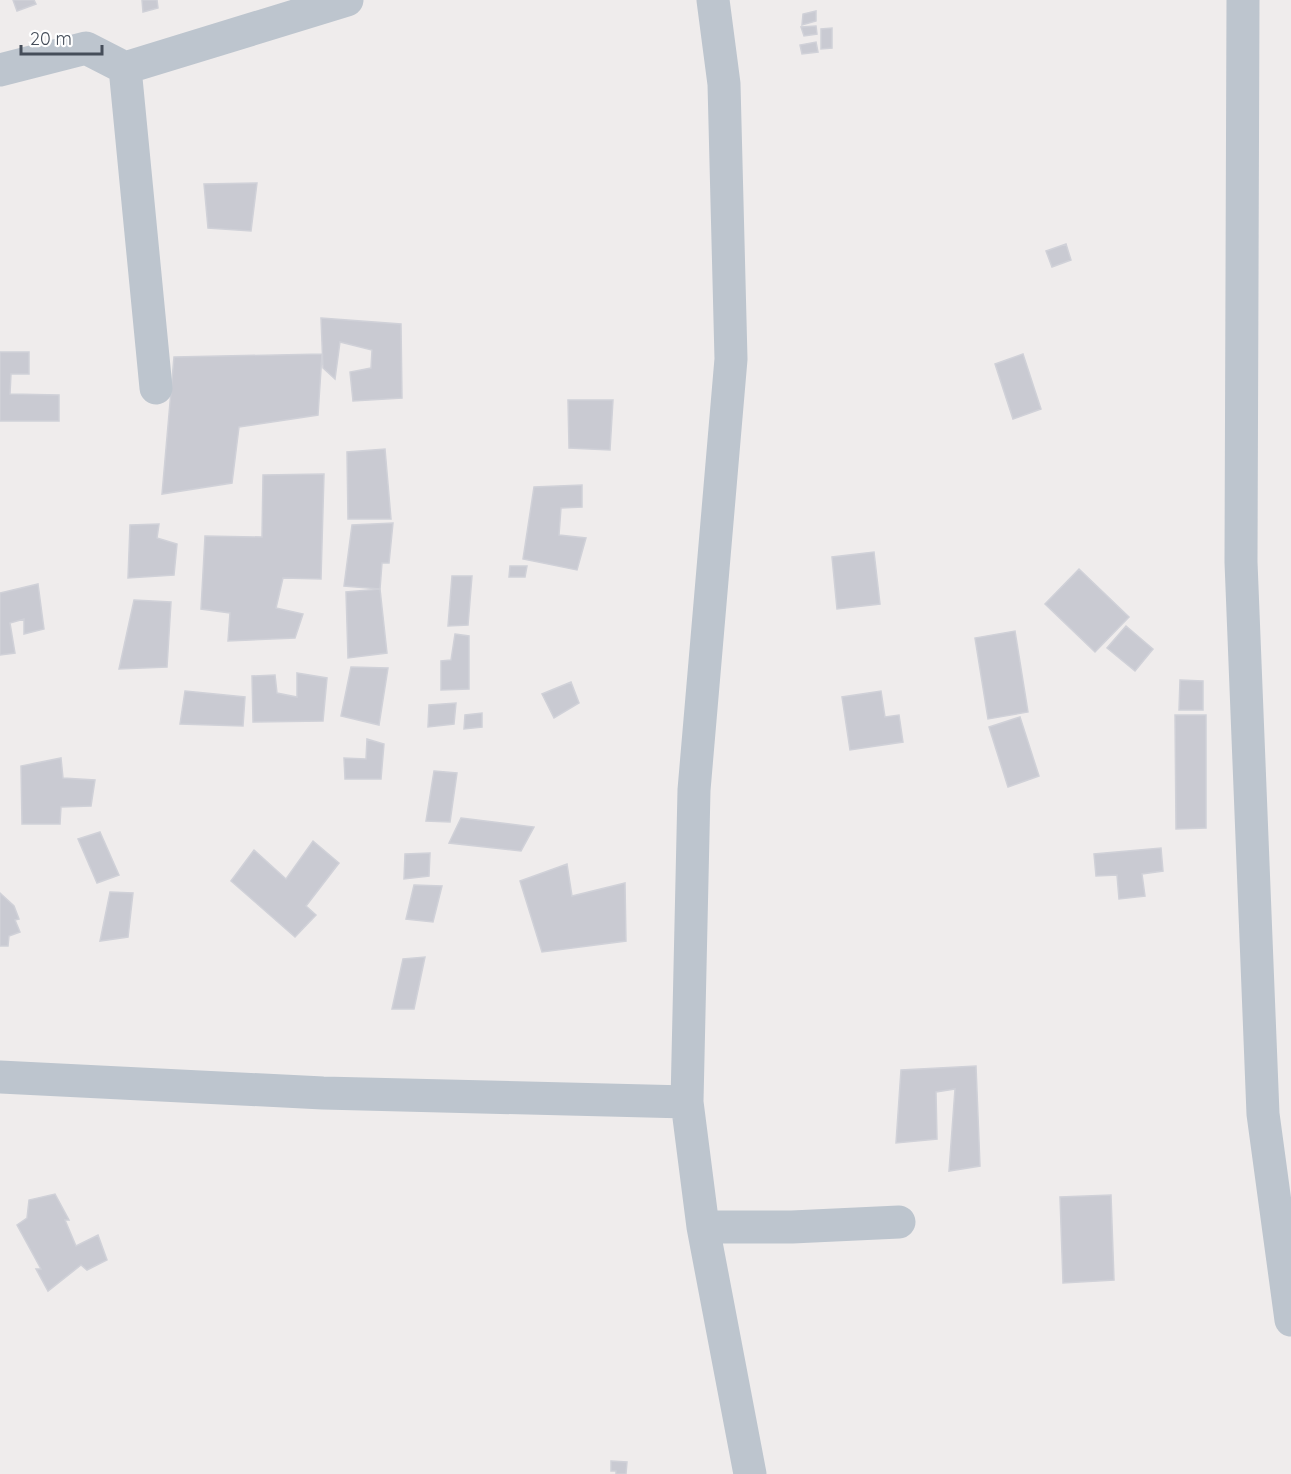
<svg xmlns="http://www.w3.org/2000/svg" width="1291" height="1474" font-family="Quicksand,sans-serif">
<rect width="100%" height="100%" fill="#efecec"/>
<!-- building -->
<path fill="#c9cad2" stroke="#d0d1d8" stroke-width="1.5" d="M13 0H34L36 4 17 11Z
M142 0H157L158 8 143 12Z
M816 11V21L802 25 803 14Z
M816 26 817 34 804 36 801 27Z
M832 28V48L821 49V29Z
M816 42 818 52 802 54 800 45Z
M257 183 251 231 208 228 204 184Z
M1066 244 1071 260 1052 267 1046 251Z
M321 318 401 324 402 398 353 401 350 372 371 368 372 350 340 342 335 379 323 368Z
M0 352H29V374H11L10 394 59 395V421H0Z
M322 354 318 415 239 427 232 483 162 494 174 357Z
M1023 354 1041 409 1013 419 995 364Z
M568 400H613L610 450 569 448Z
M385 449 391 519H348L347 452Z
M324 474 321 579 283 578 276 608 303 614 295 638 228 641 230 613 201 609 205 536 262 537 263 475Z
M582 485V507L561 508 559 535 586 538 577 570 523 559 534 487Z
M393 523 389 563H382L380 589 344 586 352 525Z
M159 524 157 538 177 544 174 575 128 578 130 525Z
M874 552 880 604 837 609 832 557Z
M510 566H527L525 577H509Z
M1079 569 1129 617 1095 652 1045 604Z
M452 576H472L468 625 448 626Z
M38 584 44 629 24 634V619L10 623 15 653 0 655V593Z
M380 589 387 653 348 658 346 592Z
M134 600 171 602 167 667 119 669Z
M1126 626 1153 649 1135 671 1107 648Z
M1015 631 1028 712 988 719 975 638Z
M455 634 469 636V689L441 690V661L451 660Z
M351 667 388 668 379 725 341 716Z
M297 673 327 678 323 721 253 722 252 676 275 675 277 693 297 697Z
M1180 680 1203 681V710H1179Z
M571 682 579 703 554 718 542 694Z
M185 691 245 697 243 726 180 724Z
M881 691 885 717 899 715 903 742 850 750 842 697Z
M456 703 454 724 428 727 429 705Z
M482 713V727L464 729 465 715Z
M1175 715H1206V828L1176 829Z
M1020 717 1039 776 1008 787 989 727Z
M367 739 384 744 381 779H345L344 758 366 759Z
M61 758 63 778 95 780 91 806 61 807 60 824H22L21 766Z
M434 771 457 773 450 822 426 821Z
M461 818 534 827 521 851 449 843Z
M100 832 119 875 97 883 78 839Z
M313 841 339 863 306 906 316 915 295 937 231 881 254 850 286 879Z
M1161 848 1163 871 1142 874 1145 896 1119 899 1117 875 1096 876 1094 854Z
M430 853 429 876 404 879 405 854Z
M567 864 572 896 625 883 626 941 542 952 520 881Z
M414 885 442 886 433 922 406 919Z
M110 892 133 893 128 937 100 941Z
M0 893 14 906 19 919 15 920 20 932 9 936 8 946H0Z
M425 957 414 1009H392L403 959Z
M976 1066 980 1166 949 1171 955 1089 936 1092 937 1139 896 1143 901 1070Z
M55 1194 69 1220H65L76 1246 98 1235 107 1260 87 1270 81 1265 48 1291 36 1269H41L17 1225 27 1218 29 1200Z
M1111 1195 1114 1280 1063 1283 1060 1197Z
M611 1461 627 1462 626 1474H616V1471H611Z"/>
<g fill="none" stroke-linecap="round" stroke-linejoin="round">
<!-- minor -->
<path stroke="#bdc5ce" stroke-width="33" d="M713 0 724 84 731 359 694 790 687 1102 703 1227 750 1474
M1243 0 1241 562 1263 1114 1291 1320
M125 68 156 388
M0 70 86 48 125 68 347 0
M0 1077 323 1093 687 1102
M703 1227H792L899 1222"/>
</g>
<!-- scale -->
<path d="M21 45v9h81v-9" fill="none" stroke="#454d59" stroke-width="3"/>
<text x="30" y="45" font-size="18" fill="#454d59" stroke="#ffffff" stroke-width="4.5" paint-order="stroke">20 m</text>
</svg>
